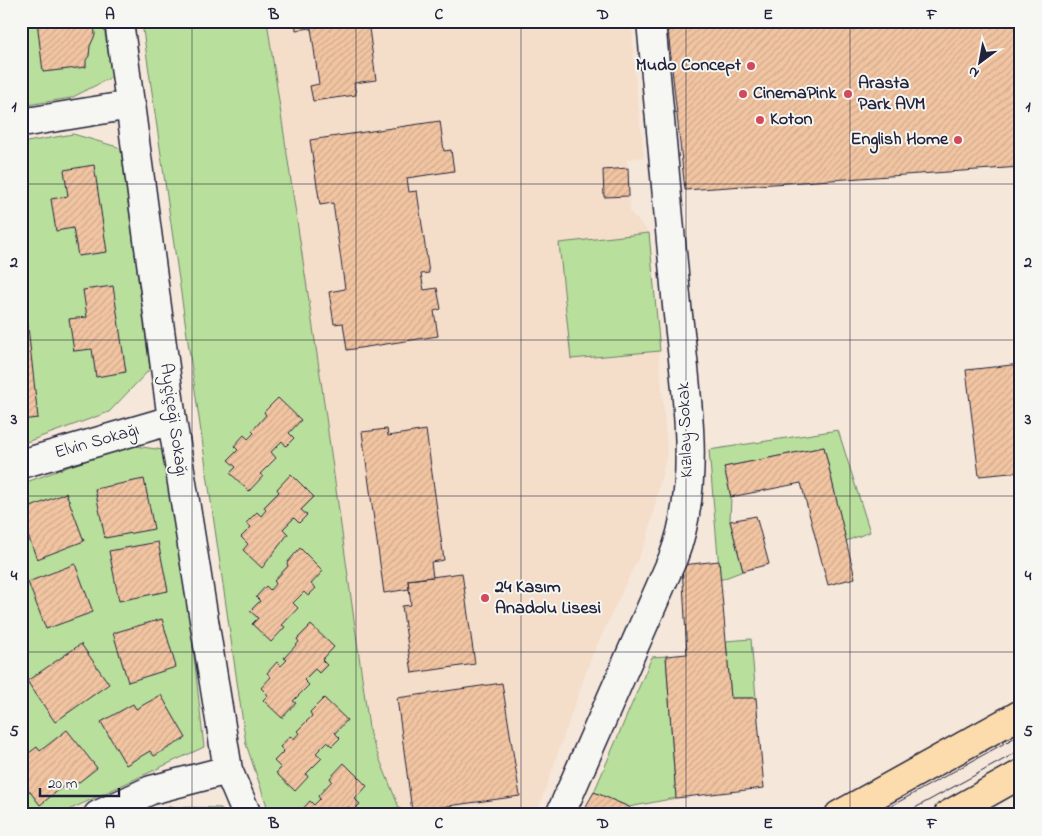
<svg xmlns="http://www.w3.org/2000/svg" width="1042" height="836" font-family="'Indie Flower',sans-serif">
<defs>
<pattern id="building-hatch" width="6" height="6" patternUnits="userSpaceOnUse" patternTransform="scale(1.25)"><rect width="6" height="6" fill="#f2c5a2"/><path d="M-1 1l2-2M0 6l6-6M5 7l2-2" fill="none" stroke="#cfa98c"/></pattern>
</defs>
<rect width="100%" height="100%" fill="#f5e7da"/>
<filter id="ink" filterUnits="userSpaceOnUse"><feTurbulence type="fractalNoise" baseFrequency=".02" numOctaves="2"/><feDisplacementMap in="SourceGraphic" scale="10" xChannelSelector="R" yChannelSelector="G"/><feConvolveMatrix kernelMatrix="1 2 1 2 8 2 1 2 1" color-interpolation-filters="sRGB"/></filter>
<g filter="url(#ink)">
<!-- built -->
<path fill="#f4ddc9" d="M267 21H632L634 67 644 157 627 159 630 212 649 233 667 452 647 539 591 658 539 807 526 815H402L370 735 321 381Z"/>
<!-- green -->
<path fill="#b8df9b" stroke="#6d806b" d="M21 21H103L112 77 71 98 21 106Z
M161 21H267L321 381 370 735 402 815H270L246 744 142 23Z
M73 134 121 148 150 369 109 412 21 444V143Z
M649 233 660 351 571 359 559 243Z
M838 430 870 532 846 541 824 447 724 467 731 497 730 521 743 571 720 580 709 450Z
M128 445 163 450 187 592 204 747 58 815H21V484Z
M751 639 756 698H731L726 641Z
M666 656 676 798 629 807 594 792 652 657Z
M169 807 221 808 224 815H151Z"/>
<!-- building -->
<path fill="url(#building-hatch)" stroke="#22223b" d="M37 21H94L95 35 90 46 89 56 86 60V67L43 72Z
M295 21H368L376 80 354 83 356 95 313 101 310 86 319 84 311 28 296 30Z
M667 21H1021V167L685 190Z
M440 121 444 151 451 150 454 171 407 178 409 192 417 191 429 273 421 274 424 290 437 288 441 309 434 311 438 336 347 350 343 323 334 324 329 292 345 289 333 203 320 205 310 140Z
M94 165 107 252 78 256 73 228 56 231 51 199 68 196 64 170Z
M628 168 629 196 604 197 603 170Z
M113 286 126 372 96 377 92 349 74 351 69 319 87 317 83 290Z
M21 309H26L38 418 21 420Z
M1021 364V472L979 476 966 370Z
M278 398 301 420 289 433 294 438 286 446 282 441 271 452 276 458 260 474 263 476 249 491 230 473 236 467 228 460 238 450 234 446 244 435 248 439 254 433 252 431 266 415 264 412Z
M387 429 388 436 426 430 444 560 431 562 433 577 408 580 409 589 384 593 362 432Z
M824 447 855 578 828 585 801 483 731 497 724 467Z
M291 474 314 497 301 510 307 515 299 523 294 518 283 529 288 534 262 568 243 550 248 544 241 537 251 527 246 523 257 512 261 516 266 510 264 507 279 492 277 489Z
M144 479 154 529 105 538 95 489Z
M66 493 84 541 37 559 21 518V511Z
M756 516 769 564 743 571 730 521Z
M158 542 168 591 119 601 109 551Z
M300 548 323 571 311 584 316 588 308 596 304 592 293 603 298 608 282 625 285 627 271 642 252 624 258 618 250 611 260 601 256 597 266 586 270 590 276 583 274 581 288 566 287 563Z
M719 561 731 698H756L764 788 676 798 666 656 687 654 682 565Z
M75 564 93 612 46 629 28 582Z
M462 573 475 664 412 673 402 606 411 605 408 580Z
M162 619 176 667 128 682 113 633Z
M311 625 334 647 322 660 327 665 319 673 315 669 304 680 309 685 293 701 296 703 282 718 263 700 268 695 261 688 271 677 267 673 277 662 281 666 287 660 284 658 299 642 297 639Z
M81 644 109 684 55 722 27 681Z
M502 683 520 796 412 811 397 698Z
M161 695 186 738 154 756 150 751 126 765 101 722 133 704 136 709Z
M324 698 347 720 335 733 340 738 332 746 327 742 316 753 322 758 306 774 308 777 295 791 276 773 281 768 274 761 284 751 280 747 290 736 294 739 299 733 297 731 312 716 310 712Z
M67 730 97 768 69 790 65 785 40 805 21 780V759L37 747 40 751Z
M344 763 367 786 355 799 360 804 352 812 348 807 340 815H303L300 812 310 801 314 805 320 799 318 796 332 781 330 778Z
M594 792 629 807 634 815H581Z"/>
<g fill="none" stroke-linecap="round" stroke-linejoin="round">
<defs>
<path id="minor" d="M119 21 172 420 228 770 247 815
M21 123 131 105
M21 464 172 420
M98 815 151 790 228 770
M560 815 673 558C704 479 684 379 676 296 668 205 660 113 651 21"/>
<path id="major" d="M839 815 1021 714
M948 815 1021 774"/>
</defs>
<!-- minor casing -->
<use href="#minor" stroke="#22223b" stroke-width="31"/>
<!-- major casing -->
<use href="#major" stroke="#22223b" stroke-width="31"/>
<!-- minor -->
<use href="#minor" stroke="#f6f6f2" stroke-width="28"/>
<!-- major -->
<use href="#major" stroke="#fcdcac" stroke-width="28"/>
<!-- tram -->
<path stroke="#22223b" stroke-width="1" d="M875 815 1021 734
M902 815 1021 750"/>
</g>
</g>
<!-- grid -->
<path fill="none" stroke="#22223b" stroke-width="1" stroke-opacity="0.55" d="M192 21V815M356 21V815M521 21V815M686 21V815M850 21V815M21 184H1021M21 340H1021M21 496H1021M21 652H1021"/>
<!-- markers -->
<g fill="#d1495b" stroke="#f6f6f2" stroke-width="2">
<circle cx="751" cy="66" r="5"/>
<circle cx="743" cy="94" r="5"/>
<circle cx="848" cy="94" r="5"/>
<circle cx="760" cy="120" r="5"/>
<circle cx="958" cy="140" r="5"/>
<circle cx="485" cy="598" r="5"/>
</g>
<g text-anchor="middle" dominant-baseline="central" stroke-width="4" stroke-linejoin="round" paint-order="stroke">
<!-- poi labels -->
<g font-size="18" font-weight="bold" fill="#22223b" stroke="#f6f6f2" text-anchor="start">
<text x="741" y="66" text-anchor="end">Mudo Concept</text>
<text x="858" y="84">Arasta<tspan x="858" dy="21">Park AVM</tspan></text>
<text x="753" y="94">CinemaPink</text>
<text x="770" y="120">Koton</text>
<text x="948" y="140" text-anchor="end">English Home</text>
<text x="495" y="588">24 Kasım<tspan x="495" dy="21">Anadolu Lisesi</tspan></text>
</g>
<!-- street labels -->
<g font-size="18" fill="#22223b" stroke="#f6f6f2">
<text transform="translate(173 420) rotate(82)">Ayçiçeği Sokağı</text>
<text transform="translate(686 430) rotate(-92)">Kızılay Sokak</text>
<text transform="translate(97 442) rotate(-16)">Elvin Sokağı</text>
</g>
</g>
<!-- margin -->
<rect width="1042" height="836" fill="none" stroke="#f6f6f2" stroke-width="55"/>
<!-- north arrow -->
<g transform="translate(980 62) rotate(212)" stroke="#f6f6f2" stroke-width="4" paint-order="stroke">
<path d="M0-4L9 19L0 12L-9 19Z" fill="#22223b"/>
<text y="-8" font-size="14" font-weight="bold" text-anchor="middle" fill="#22223b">N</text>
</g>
<!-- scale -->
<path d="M40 788v8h79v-8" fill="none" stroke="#22223b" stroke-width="2.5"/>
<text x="48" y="788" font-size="15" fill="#22223b" stroke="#f6f6f2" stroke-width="4" paint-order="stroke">20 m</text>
<rect x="28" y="28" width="986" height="780" fill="none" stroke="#22223b" stroke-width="2"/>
<g font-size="16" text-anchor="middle" font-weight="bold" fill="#22223b">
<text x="110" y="19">A</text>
<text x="274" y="19">B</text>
<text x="439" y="19">C</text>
<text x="603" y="19">D</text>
<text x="768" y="19">E</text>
<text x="932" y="19">F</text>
<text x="14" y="111">1</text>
<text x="1028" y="111">1</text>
<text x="14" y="267">2</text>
<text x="1028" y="267">2</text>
<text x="14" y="424">3</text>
<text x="1028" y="424">3</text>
<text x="14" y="580">4</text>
<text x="1028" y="580">4</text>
<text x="14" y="736">5</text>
<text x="1028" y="736">5</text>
<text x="110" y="828">A</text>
<text x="274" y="828">B</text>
<text x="439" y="828">C</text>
<text x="603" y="828">D</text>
<text x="768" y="828">E</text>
<text x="932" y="828">F</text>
</g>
</svg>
